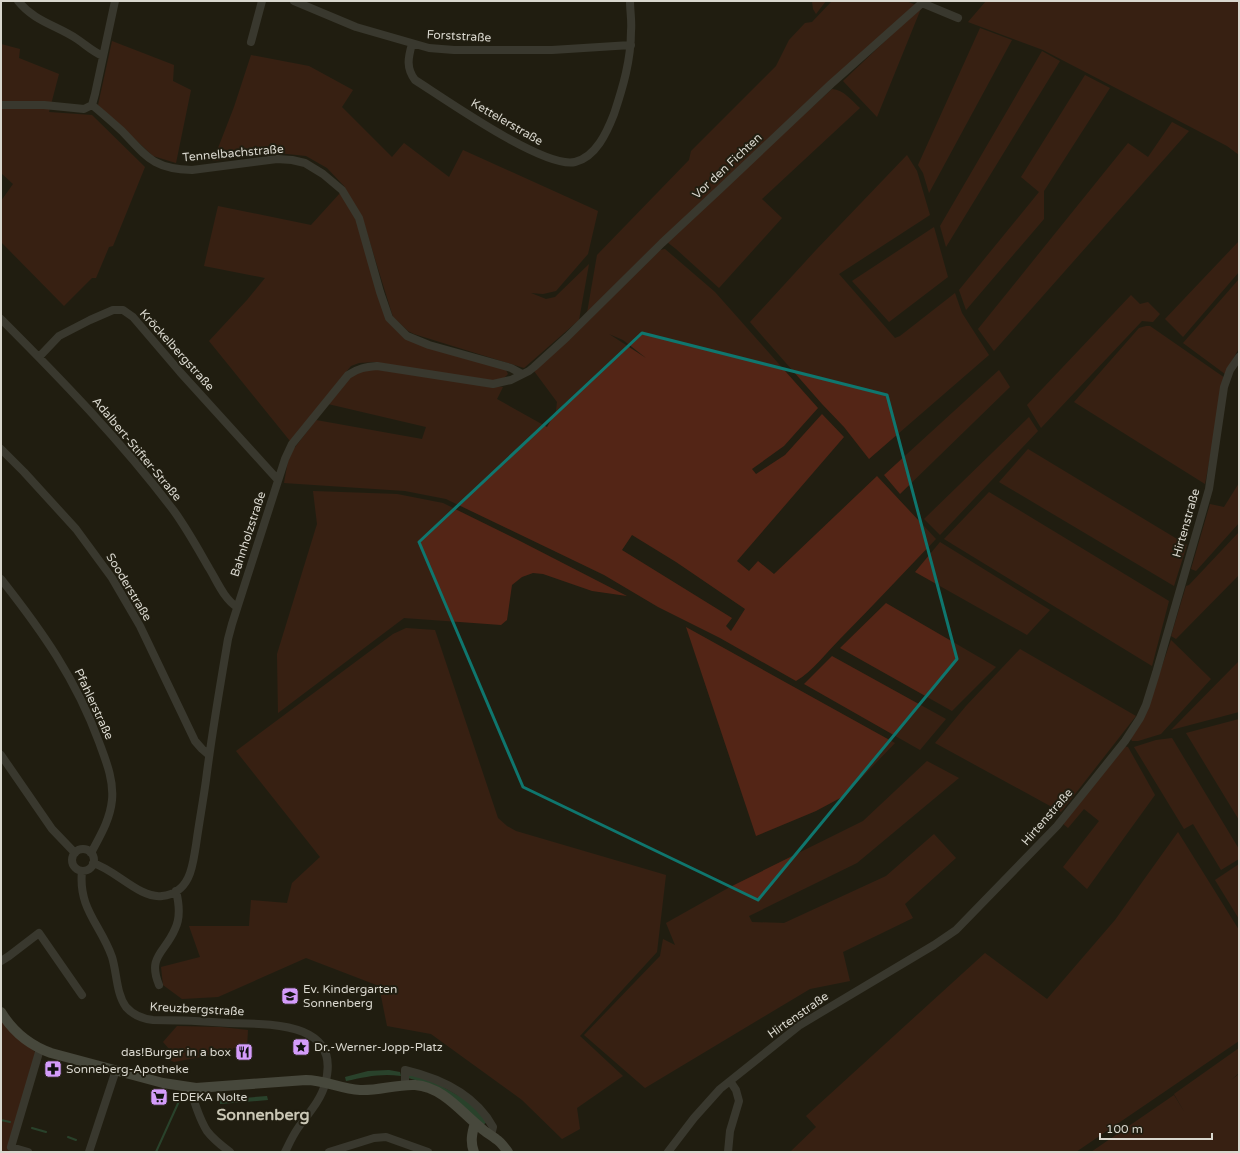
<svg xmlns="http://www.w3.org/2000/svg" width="1240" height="1153" font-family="'Varela Round',sans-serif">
<rect width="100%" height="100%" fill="#211e11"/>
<!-- green -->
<path fill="#532516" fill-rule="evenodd" d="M812 1H826L816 14 813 9Z
M832 1H906L916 5 587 313 597 255 689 160 691 151 776 66 789 40 805 23 812 22Z
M986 1H1239V155L1227 146 1043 50 968 22Z
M922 6 877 117 843 81Z
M980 28 1012 40 929 193 923 173 918 165Z
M112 41 174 65 173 81 191 90 176 163 153 156 98 105Z
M1 44 20 49 19 58 59 74 49 112 92 115 145 167 113 246 109 247 96 278H92L64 306 1 242V201L13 184 1 173Z
M1042 51 1060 61 946 247 940 226Z
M251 55 309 66 353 90 342 107 392 157 404 143 449 177 463 150 598 211 588 254 556 291 543 294 531 293 546 299 555 297 589 264 579 320 524 368 414 334 408 331 393 317 363 220 344 186 327 168 306 156 278 153 213 161 234 107Z
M1085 75 1110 88 1044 191V219L966 310 959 290 1039 192 1021 177Z
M832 89C844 90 851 100 860 108L762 199 782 218 719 288 676 249 667 242 735 177Z
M1172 122 1189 131 994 351 978 329 1128 143 1148 157Z
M907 155 917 171 930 215 839 274 895 338 900 336 955 293 962 313 989 355 869 459 844 427 822 404 750 322 816 250Z
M341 192 357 219 389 320 405 338 505 368 508 374 502 380 490 381 374 362 359 363 351 366 290 441 209 341 247 300 265 278 204 266 218 206 311 225Z
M934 227 948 277 889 322 852 281Z
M1239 241V272L1183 337 1165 319Z
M665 249 715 292 818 408 784 446 752 469 756 474 785 455 822 414 844 437 737 561 749 571 758 561 774 574 877 476 936 539C904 572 873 606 840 639 826 653 813 671 796 681L720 638 658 607 604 575 446 499 405 491 284 483 289 455 316 420 422 439 426 427 328 404 355 371 365 368 503 387 497 399 547 427 556 411 557 402 534 371 660 250ZM609 334 623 340 646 358ZM632 535 676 562 745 609 731 631 726 626 732 618 622 550Z
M1239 279V348L1225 374 1183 343Z
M1131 295 1140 304 1148 302 1160 314 1153 322 1142 321 1041 428 1027 405Z
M1146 326H1150L1225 378 1205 484 1074 402 1139 328Z
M999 370 1010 387 900 494 884 475Z
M1029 417 1038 431 940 535 924 519Z
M1028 449 1187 545 1174 586 999 482Z
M1239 483V523L1196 571 1191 569 1210 504 1224 507Z
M313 491 397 494 443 503 520 541 627 596 592 591 543 574 533 573 522 577 512 585 507 620 501 625 404 618 278 713 277 654 317 524Z
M989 492 1169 601 1152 666 944 539Z
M1239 532V575L1176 639 1171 636 1186 586 1189 585Z
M940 542 1050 610 1027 635 915 572Z
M886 603 996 667 952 711 840 648Z
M686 627 895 743 844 796 816 811 756 836Z
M406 628 435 630 498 818 507 826 516 831 666 875 657 952 580 1036 623 1076 577 1108 580 1129 562 1139 522 1100 431 1034 387 1026 379 986 306 958 218 997 182 999 163 985 161 967 200 957 189 926H249L251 900 287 903 292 883 320 857 236 751 393 634Z
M1171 640 1211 679 1161 734 1138 741H1132L1130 737 1145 715Z
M1020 649 1136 716 1061 812 935 743 966 706Z
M832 656 946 719 920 750 804 684Z
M1239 661V712L1171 730Z
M1239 719V820L1186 733Z
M1172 738 1239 849V859L1221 870 1193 824 1184 829 1134 747 1156 740Z
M1124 746 1128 747 1155 795 1087 889 1063 867 1099 821 1084 809 1068 828 1061 822Z
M927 761 959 778 857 863 749 916 752 922 784 923 886 876 934 834 956 858 905 904 913 918 843 952 850 981 810 989 645 1088 584 1035 660 956 663 939 675 945 666 923 730 887 863 821Z
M1178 832 1239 930V1041L1076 1152H790L816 1127 806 1116 985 953 1047 999 1115 920Z
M1239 864V919L1215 880Z
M1 1020 36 1053 11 1152H1Z
M177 1026 221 1027 248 1030 247 1047 233 1048 232 1051 174 1062 166 1058 170 1050 163 1042Z
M1239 1048V1073L1231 1080 1239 1074V1152H1091L1174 1095 1185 1113 1174 1094Z"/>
<!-- water -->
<path fill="#34704d" d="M389 1070 400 1072 401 1076C381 1073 365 1077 346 1081L345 1077 368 1071Z
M409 1073 429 1079 468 1101 487 1122 483 1125 429 1084 408 1078Z
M267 1096 268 1100 220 1104V1100Z"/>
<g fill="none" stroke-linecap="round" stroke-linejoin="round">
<!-- stream -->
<path stroke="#34704d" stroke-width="2" d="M1 1120 10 1122
M32 1128 46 1132
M68 1137 76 1140
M156 1152 180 1099"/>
<!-- minor -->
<path stroke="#575a53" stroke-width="8" d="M18 1C35 22 56 25 77 39 86 45 93 52 103 56
M294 1 356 27 429 48 454 50H552L631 45
M251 42 262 1
M412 44C408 58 406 68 415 80 445 99 544 169 575 162 596 157 607 132 614 114 623 87 631 60 631 31 632 21 630 11 630 1
M1 105H44L84 109 92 105
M92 105C102 113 112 122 122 131 147 157 153 169 192 170L277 159 292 160 305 163 323 174 342 190 359 218 380 292 389 318 407 336 429 345 511 368 522 374
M92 105 95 94 115 1
M1 319C62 380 122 442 174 511 187 529 198 549 209 568 217 581 224 599 237 607
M39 357 59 336 90 320 113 310H123L133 317 180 372 278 480
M1 449 24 472 76 529 112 578 140 626 195 741 202 749 209 755
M1 579C42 631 76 679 99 742 106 761 114 780 112 800 110 820 100 836 91 853
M1 755 52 829 75 853
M72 860a11 11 0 1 1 22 0a11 11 0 1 1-22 0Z
M93 863C116 870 140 899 162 896 174 895 183 888 188 878 193 868 194 856 196 845 199 823 203 802 206 780 212 732 220 686 228 639L232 624 285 459 292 444 348 375C358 368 366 367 377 366L493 384 511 380 529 371 534 367 567 337 662 243 720 189 831 84 922 3 958 18
M82 871C78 909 101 925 112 957 117 973 116 993 126 1007 133 1015 143 1019 153 1020 178 1020 204 1021 229 1023 269 1024 343 1021 325 1084 321 1100 308 1114 298 1128 293 1135 289 1144 285 1152
M1 961 9 956 39 933 82 995
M159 985C147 956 165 953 175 929 181 917 179 903 176 891
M405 1085V1070C439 1078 475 1094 493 1127L491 1135
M190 1087C193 1099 200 1120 207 1131 213 1139 222 1146 230 1152
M28 1152 11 1147 40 1049
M89 1152 116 1070
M329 1152 374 1138 386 1137 428 1152
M668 1152 694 1118 720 1089 800 1025 934 945 956 930 1057 826 1125 741 1140 718 1146 705 1156 673 1209 489 1224 387 1230 370 1239 357
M728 1152 730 1131 739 1101 736 1090 730 1081"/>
<!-- secondary -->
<path stroke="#777c71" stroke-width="10" d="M1 1012C13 1032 29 1045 51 1053L163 1083 196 1088 306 1080C324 1080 341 1089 360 1090 378 1091 397 1084 415 1085 443 1087 461 1112 481 1128 485 1132 491 1135 496 1139 501 1142 504 1147 508 1152
M474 1152C470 1142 472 1133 475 1123"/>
</g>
<!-- marked area -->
<path d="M0 0H1240V1153H0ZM642 333 887 395 957 659 758 900 523 787 419 542Z" fill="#211e11" fill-opacity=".55" fill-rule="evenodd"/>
<path fill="none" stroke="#0f766e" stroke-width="3" stroke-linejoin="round" d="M642 333 887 395 957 659 758 900 523 787 419 542Z"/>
<!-- icons -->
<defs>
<symbol id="school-square" viewBox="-11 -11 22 22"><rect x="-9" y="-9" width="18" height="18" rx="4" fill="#d49cfb" stroke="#211e11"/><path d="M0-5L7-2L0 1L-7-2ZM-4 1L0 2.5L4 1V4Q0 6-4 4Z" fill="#111"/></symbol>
<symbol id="sight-square" viewBox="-11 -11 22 22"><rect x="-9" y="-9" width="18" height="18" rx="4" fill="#d49cfb" stroke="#211e11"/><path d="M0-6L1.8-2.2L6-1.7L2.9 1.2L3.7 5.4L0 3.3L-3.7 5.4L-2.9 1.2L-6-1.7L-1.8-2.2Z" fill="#111"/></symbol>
<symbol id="restaurant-square" viewBox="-11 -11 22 22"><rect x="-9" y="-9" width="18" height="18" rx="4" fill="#d49cfb" stroke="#211e11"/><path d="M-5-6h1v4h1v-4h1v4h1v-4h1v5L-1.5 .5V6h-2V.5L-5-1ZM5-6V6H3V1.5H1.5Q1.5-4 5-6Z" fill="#111"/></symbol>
<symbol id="pharmacy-square" viewBox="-11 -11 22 22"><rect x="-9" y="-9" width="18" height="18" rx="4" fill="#d49cfb" stroke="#211e11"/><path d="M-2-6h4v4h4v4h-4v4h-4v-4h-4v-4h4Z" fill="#111"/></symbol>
<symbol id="supermarket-square" viewBox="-11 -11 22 22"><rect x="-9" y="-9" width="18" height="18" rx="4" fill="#d49cfb" stroke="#211e11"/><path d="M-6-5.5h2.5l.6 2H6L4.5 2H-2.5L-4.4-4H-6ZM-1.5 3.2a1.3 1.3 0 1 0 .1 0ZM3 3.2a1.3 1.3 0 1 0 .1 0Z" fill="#111"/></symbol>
</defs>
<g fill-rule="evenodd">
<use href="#school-square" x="280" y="986" width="20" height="20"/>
<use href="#sight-square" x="291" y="1037" width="20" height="20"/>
<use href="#restaurant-square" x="234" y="1042" width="20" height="20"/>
<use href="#pharmacy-square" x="43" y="1059" width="20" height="20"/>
<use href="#supermarket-square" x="149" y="1087" width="20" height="20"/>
</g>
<g text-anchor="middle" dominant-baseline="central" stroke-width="4" stroke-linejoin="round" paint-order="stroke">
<!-- street labels -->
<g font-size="12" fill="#d9d7ce" stroke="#211e11">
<text transform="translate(459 36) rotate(3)">Forststraße</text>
<text transform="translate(507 122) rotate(30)">Kettelerstraße</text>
<text transform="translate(233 153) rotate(-5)">Tennelbachstraße</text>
<text transform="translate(727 166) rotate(-43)">Vor den Fichten</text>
<text transform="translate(177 350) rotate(48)">Kröckelbergstraße</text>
<text transform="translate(137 449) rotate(50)">Adalbert-Stifter-Straße</text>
<text transform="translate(1186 523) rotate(-74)">Hirtenstraße</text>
<text transform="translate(248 534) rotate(-72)">Bahnholzstraße</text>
<text transform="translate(129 587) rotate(59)">Sooderstraße</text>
<text transform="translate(94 704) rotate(65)">Pfahlerstraße</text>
<text transform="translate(1047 817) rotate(-49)">Hirtenstraße</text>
<text transform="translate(197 1009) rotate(3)">Kreuzbergstraße</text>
<text transform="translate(798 1015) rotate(-35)">Hirtenstraße</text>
</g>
<!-- poi labels -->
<g font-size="12" fill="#d9d7ce" stroke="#211e11" text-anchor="start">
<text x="303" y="989">Ev. Kindergarten<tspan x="303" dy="14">Sonnenberg</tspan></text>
<text x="314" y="1047">Dr.-Werner-Jopp-Platz</text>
<text x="231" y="1052" text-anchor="end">das!Burger in a box</text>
<text x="66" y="1069">Sonneberg-Apotheke</text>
<text x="172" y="1097">EDEKA Nolte</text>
</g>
<!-- district labels -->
<g font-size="16" font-weight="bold" fill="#cac7b5" stroke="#211e11">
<text x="263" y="1115">Sonnenberg</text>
</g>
</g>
<!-- border -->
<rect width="1240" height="1153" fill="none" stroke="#d9d7ce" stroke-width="4"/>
<!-- scale -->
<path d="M1100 1133v6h112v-6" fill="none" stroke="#d9d7ce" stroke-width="2"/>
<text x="1106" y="1133" font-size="12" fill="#d9d7ce" stroke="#211e11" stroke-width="3" paint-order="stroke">100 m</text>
</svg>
